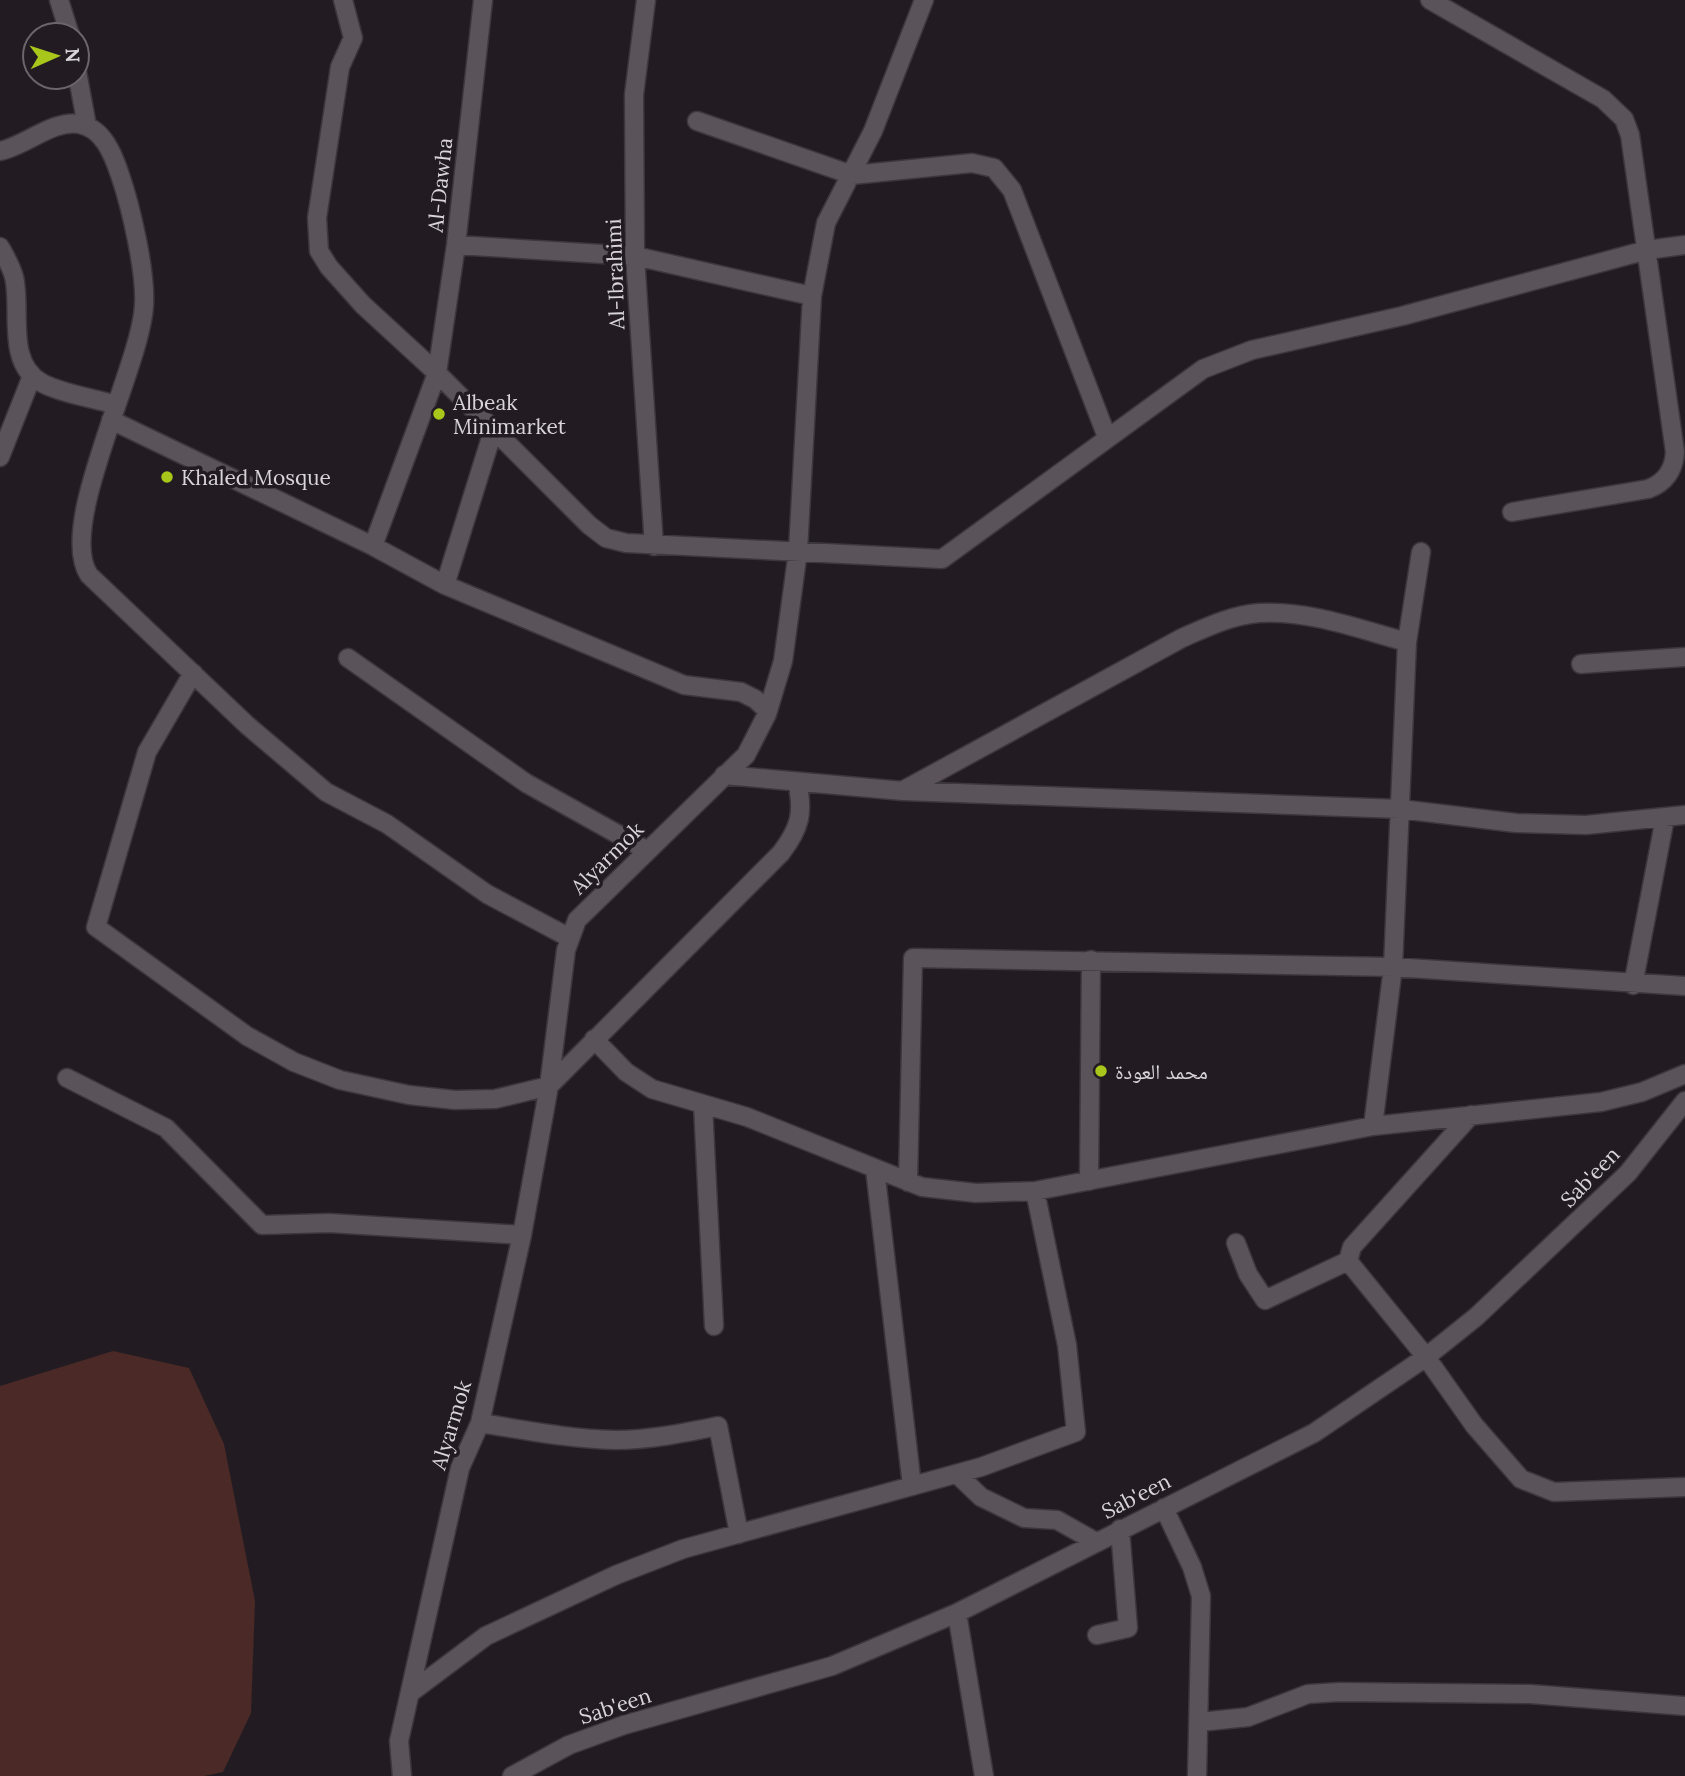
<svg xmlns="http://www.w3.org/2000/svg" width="1685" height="1776" font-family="Lora,'Noto Naskh Arabic',serif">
<rect width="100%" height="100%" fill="#221c22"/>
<!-- green -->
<path fill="#4a2926" d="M113 1351 189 1368 224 1444 255 1601 251 1713 223 1772 204 1776H0V1386Z"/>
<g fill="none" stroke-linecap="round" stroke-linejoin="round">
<defs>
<path id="minor" d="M59 0 70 35
M343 0 353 38 340 67 317 218 319 251 329 267 363 305 437 373 589 525 606 538 626 543 942 559 1203 369 1252 350 1402 316 1647 250 1685 245
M646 0 634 95 635 256 654 546
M1430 0 1603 99 1624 119 1630 135 1675 452C1674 470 1665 483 1648 489L1512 512
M77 72 87 126
M697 121 852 175 972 163 994 168 1012 190 1107 437
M0 151C25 146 54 119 79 124 103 128 113 154 120 175 131 207 146 272 144 305 141 367 56 526 89 575L247 725 326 792 387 824 487 894 570 938
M456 245 635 256 812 296
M0 247C5 256 11 266 14 277 22 309 5 363 42 383 63 394 93 398 116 405
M111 420 373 546 445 585 684 685 741 692 755 699 768 711
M0 457 32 376
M373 546 437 373 456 245 483 0
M445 585 493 431
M348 658 526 783 646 850
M1581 664 1685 657
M193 673 147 752 96 927 247 1036 294 1062 340 1080 409 1095 455 1100 495 1099 549 1086 566 950 577 920 746 755 767 714 783 661 798 551 812 296 826 223 873 131 924 0
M724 775 903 791 1400 809 1516 823 1586 825 1685 815
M904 790 1182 638C1207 627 1232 615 1259 613 1309 610 1359 629 1407 642
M1633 985 1665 818
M594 1039 626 1072 652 1089 747 1117 922 1187 976 1193 1035 1191 1373 1126 1601 1102 1642 1092 1685 1074
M67 1078 166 1128 262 1225 329 1223 522 1235
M703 1105 714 1326
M1471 1115 1352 1247 1348 1261 1426 1357 1474 1425 1521 1479 1554 1492 1685 1487
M1373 1126 1393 967 1407 642 1421 552
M875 1169 912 1486
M1089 1181 1091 960
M908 1182 913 958 1393 967 1685 986
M1236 1243 1248 1274 1265 1300 1348 1261
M480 1423C525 1430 570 1439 615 1440 650 1440 684 1433 718 1426L739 1534
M957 1474 981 1497 1024 1518 1057 1520 1096 1542
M1164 1508 1192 1567 1201 1596 1197 1776
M957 1613 984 1776
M1097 1635 1128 1628 1120 1529
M410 1693 486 1636 616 1575 683 1549 981 1467 1076 1432 1067 1345 1035 1191
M1200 1722 1248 1717 1308 1694 1340 1692 1530 1694 1685 1706
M402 1776 399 1741 460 1468 480 1423 522 1235 549 1086 781 853C800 828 804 813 797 782
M512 1776 569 1745 624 1725 832 1666 957 1613 1314 1433 1426 1357 1476 1317 1628 1173 1685 1101"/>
</defs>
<!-- minor casing -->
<use href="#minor" stroke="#3c373c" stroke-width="21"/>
<!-- minor -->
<use href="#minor" stroke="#5a535a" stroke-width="18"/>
</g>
<!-- markers -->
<g fill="#a9c71b" stroke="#221c22" stroke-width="2.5">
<circle cx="439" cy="414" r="7"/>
<circle cx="167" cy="477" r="7"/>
<circle cx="1101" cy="1071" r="7"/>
</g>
<g text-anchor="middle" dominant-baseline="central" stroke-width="7" stroke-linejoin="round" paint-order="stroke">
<!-- street labels -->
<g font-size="21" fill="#d8d4d8" stroke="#221c22">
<text transform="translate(440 185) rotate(-84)">Al-Dawha</text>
<text transform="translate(615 274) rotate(-92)">Al-Ibrahimi</text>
<text transform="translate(607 858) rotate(-45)">Alyarmok</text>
<text transform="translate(1590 1177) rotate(-46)">Sab'een</text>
<text transform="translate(451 1425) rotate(-73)">Alyarmok</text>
<text transform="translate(1136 1496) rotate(-27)">Sab'een</text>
<text transform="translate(615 1706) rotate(-18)">Sab'een</text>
</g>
<!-- poi labels -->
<g font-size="21" fill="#d8d4d8" stroke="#221c22" text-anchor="start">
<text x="453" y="402">Albeak<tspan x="453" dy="24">Minimarket</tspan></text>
<text x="181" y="477">Khaled Mosque</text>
<text x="1115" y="1071">محمد العودة</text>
</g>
</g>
<!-- north arrow -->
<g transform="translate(56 56) rotate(87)"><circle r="33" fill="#221c22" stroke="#6b666b" stroke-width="2"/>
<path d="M0-5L12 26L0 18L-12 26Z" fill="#a9c71b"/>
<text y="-10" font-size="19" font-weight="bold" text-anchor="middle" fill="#d8d4d8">N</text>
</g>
</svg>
